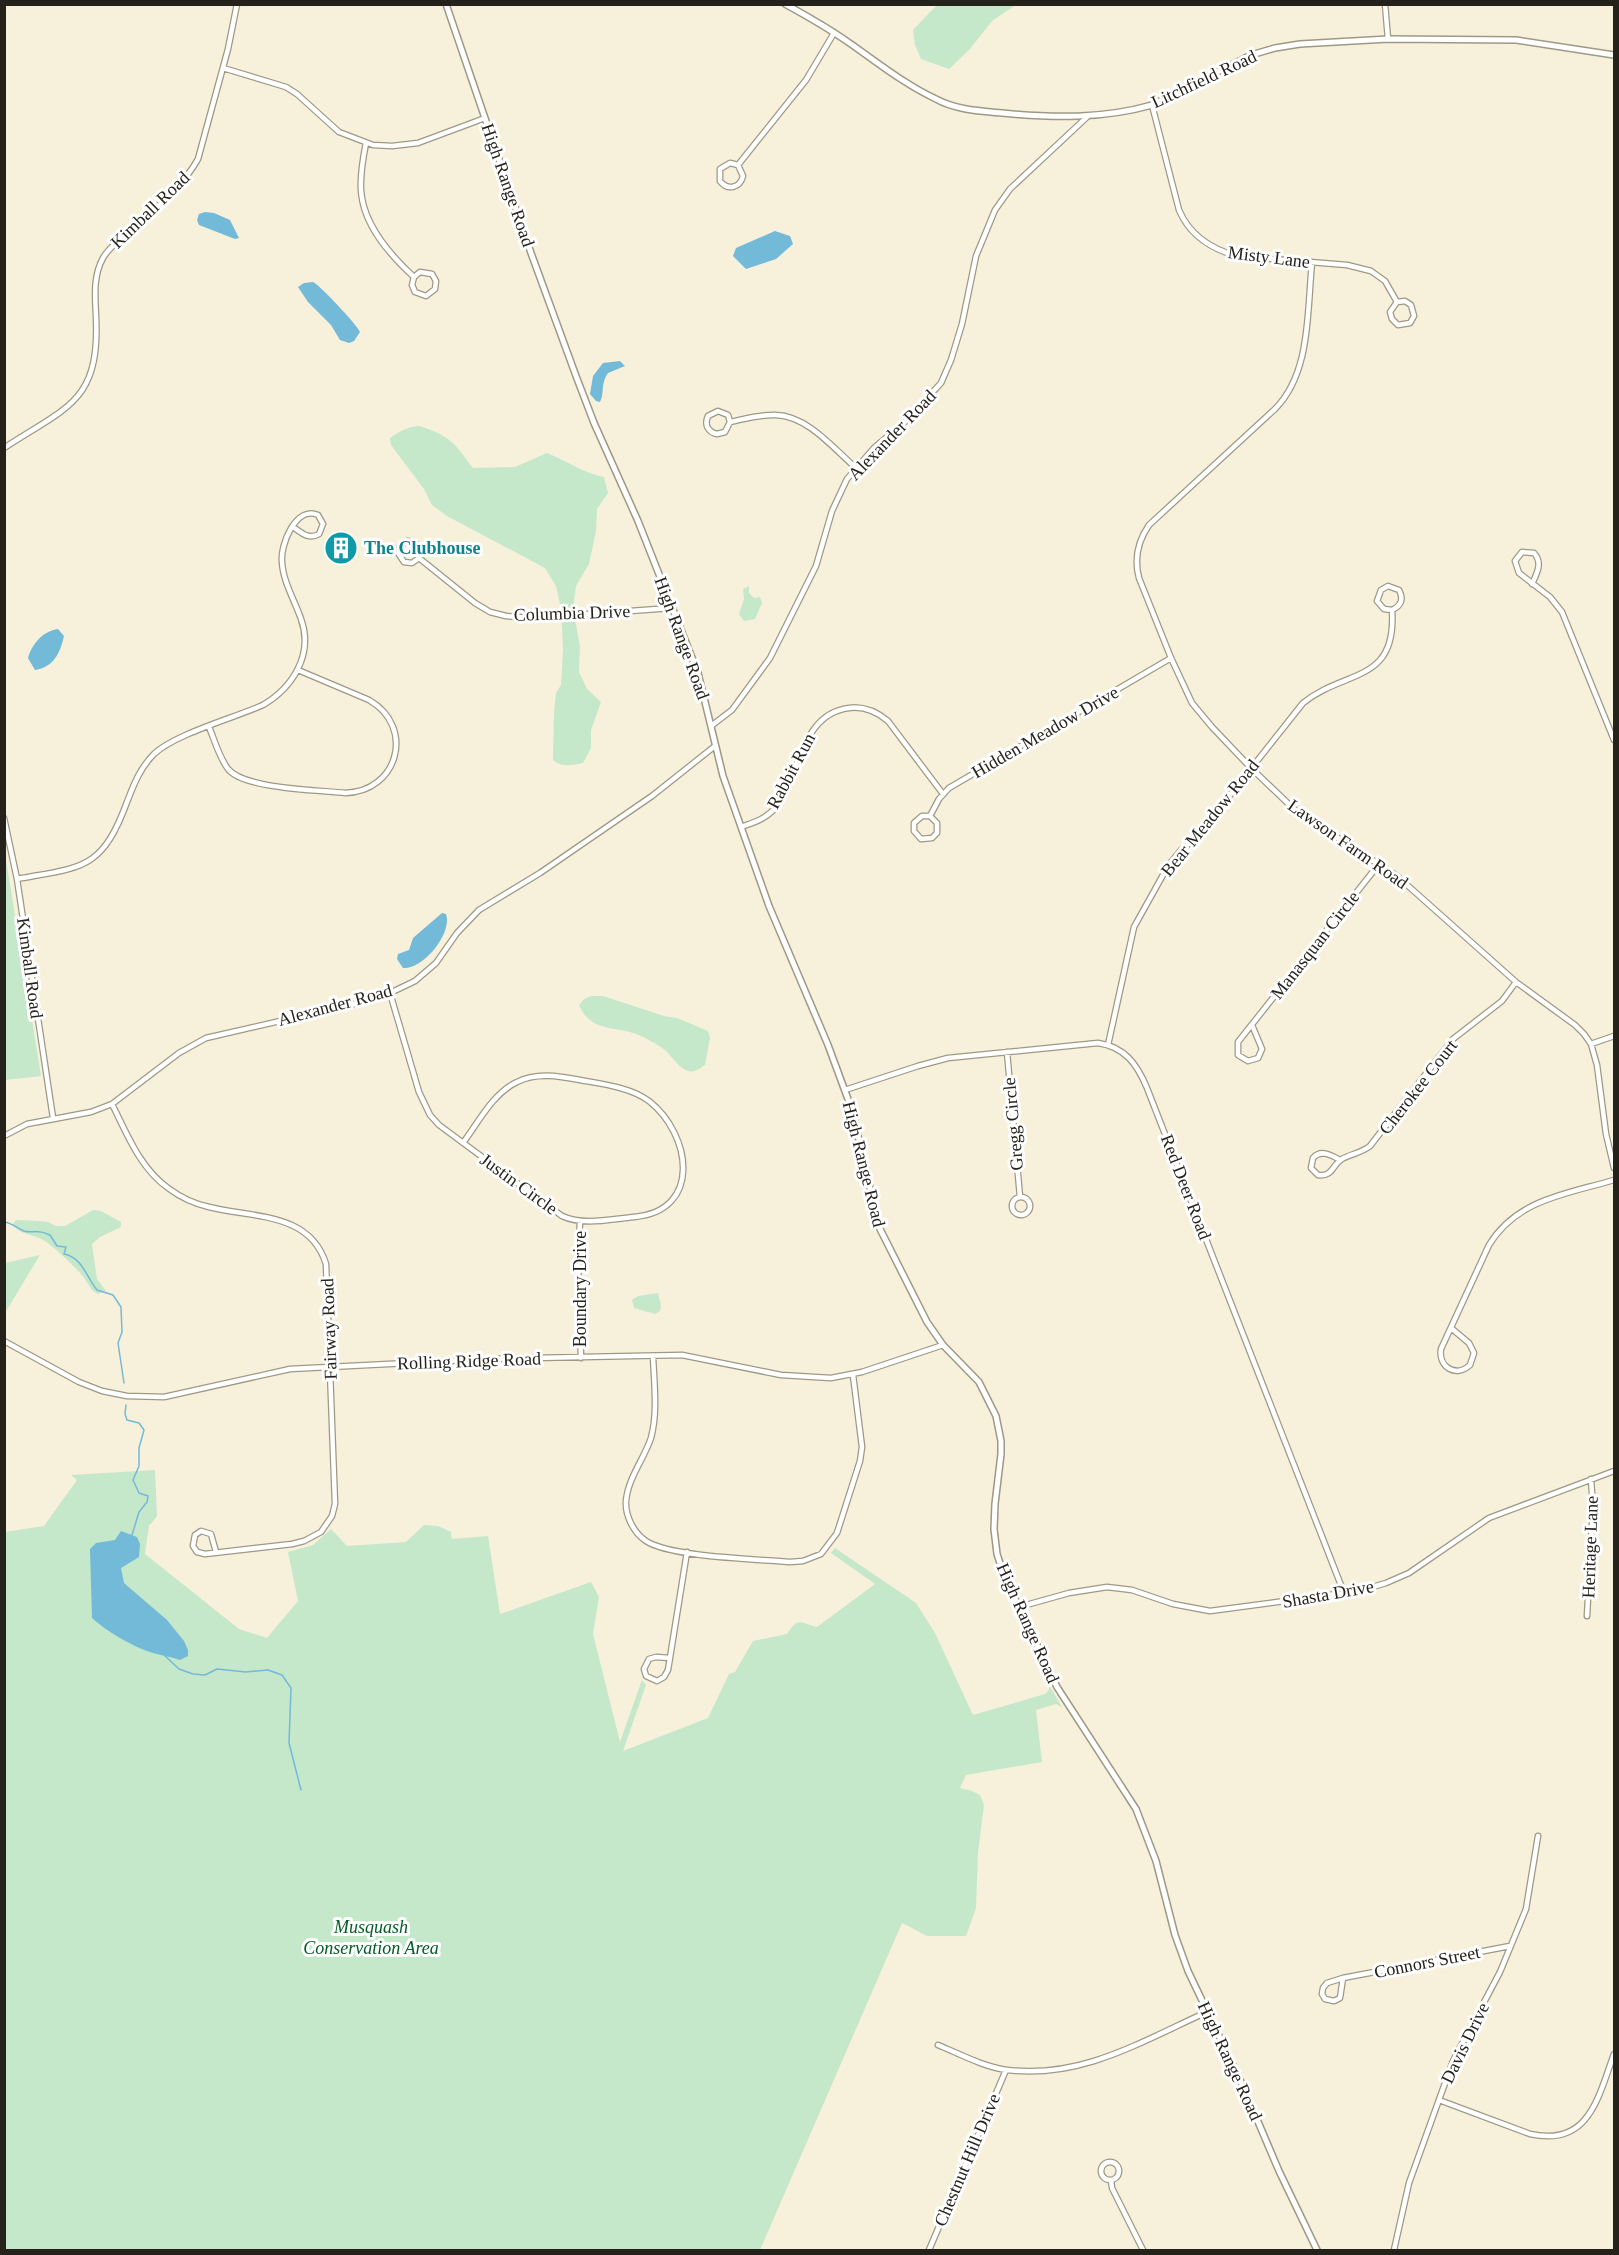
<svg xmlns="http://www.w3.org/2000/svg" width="1619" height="2255" font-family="'Times New Roman',serif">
<rect width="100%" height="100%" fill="#f7f1dc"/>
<!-- green -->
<path fill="#c5e7ca" d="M937 5V4L1016 5 993 20 969 50 949 69 921 59 915 45 913 30Z
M419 426C450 435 455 444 473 468L515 467 547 453C567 461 583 473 604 477L608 493 597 509 596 531 589 564 576 586 573 609 580 646 579 672 587 689 601 702 591 730V748L583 763C573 765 562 768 553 760L554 713 556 693 561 685 563 649 561 609 556 586 545 568 447 516 432 505 424 489 391 445 390 438C400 431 407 427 419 426Z
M749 586V593L754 598 760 597 762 603 755 619 744 621 739 614 744 599 743 589Z
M4 847 41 1076 5 1080H4Z
M591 996H603L664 1016 677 1018 708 1031 710 1038 705 1065C700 1068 695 1073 688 1071 680 1069 673 1058 667 1052 661 1046 651 1041 643 1037 617 1024 592 1035 579 1005L584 999Z
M93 1210 101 1211 121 1222V1227L100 1237 92 1244 97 1279 106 1291 98 1294C88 1289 88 1281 80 1273 71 1263 56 1249 45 1241 35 1234 18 1235 13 1224L16 1220 40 1221 48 1222 56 1226H65Z
M40 1255 5 1313V1263Z
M658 1293 661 1305 660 1311 655 1314 634 1308 632 1300 638 1296Z
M155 1470 157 1516 149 1526 145 1554 239 1629 267 1638 298 1601 288 1552 313 1545 331 1529 347 1546 406 1542 424 1525 438 1526 451 1532 452 1539 488 1536 500 1614 591 1582 599 1597 593 1634 620 1742 642 1680 646 1685 623 1751 708 1718 729 1674 735 1672 753 1641 787 1634C799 1615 801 1624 817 1627L875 1584 831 1553 835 1548 916 1603 935 1633 973 1715 1045 1694 1049 1690V1685L1062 1707 1056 1704 1036 1710 1042 1762 966 1775 960 1788 972 1791 980 1795 984 1805 978 1853 976 1908 966 1936H927L902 1923 760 2250H5V1532L44 1526 77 1480 71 1475Z"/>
<!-- water -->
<path fill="#73b9d8" d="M205 212 214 213 230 220 239 238 235 239 199 225 197 220 199 214Z
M775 231 790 236 793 244 776 259 746 269 733 256 736 248Z
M313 282C320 285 358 326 360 332L354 341 349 343 340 340 331 325 308 302 298 287 304 283Z
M620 361 625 366 608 373C600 384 605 393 600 402L596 401 590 394 593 376 603 363Z
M58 629 64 636C60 653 54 667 35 670L28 658C32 644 43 631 58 629Z
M442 913 446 914C453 933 423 970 403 968L397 959 398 954 409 950 413 938Z
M121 1531 137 1537 140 1544 139 1557 121 1568 124 1583 167 1620 184 1641 188 1650V1656L180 1660C169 1656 157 1655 147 1651 130 1645 105 1630 92 1618L90 1549 96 1543 115 1540Z"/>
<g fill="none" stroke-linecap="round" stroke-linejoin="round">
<!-- stream -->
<path stroke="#73b9d8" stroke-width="1.5" d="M4 1222C12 1223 17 1228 24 1231 34 1234 36 1228 50 1235L57 1246 66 1247 64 1254C82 1257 87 1278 97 1290L113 1295 121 1307 122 1332 118 1343 124 1383
M126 1405 125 1414 127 1420 139 1423 144 1430 139 1448V1466L133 1480 139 1493 148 1496 147 1502 139 1512 132 1535
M163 1654 179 1669 193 1674 205 1675 217 1669 246 1672 268 1670 282 1675 291 1688 289 1743 301 1790"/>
<defs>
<path id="minor" d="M1385 4 1388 39
M223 68 286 87 297 94 339 132 373 145 392 146 418 143 485 118
M1152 105 1179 210C1190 236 1211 249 1237 256L1347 265 1371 271 1385 281 1397 302 1390 312 1392 319 1398 325 1410 323 1414 316 1411 305 1405 301 1397 302
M366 143C363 158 360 175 361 190 363 225 390 255 414 277L412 285 415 292 426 296 435 289 436 281 432 274 420 272 414 277
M738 165 730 163 720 169V181C728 191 740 188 743 176L738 165 806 80 834 33
M1312 263C1307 311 1311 373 1275 409L1149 525C1138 541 1134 559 1139 578L1171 658 1192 703 1212 727 1251 768 1296 811 1397 876 1516 982 1575 1025 1584 1034 1591 1044 1597 1065 1606 1134 1614 1168
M730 422 725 432 717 434C708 432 704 425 708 416L718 411 728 415 730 422C745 419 761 414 776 415 808 416 834 449 856 468
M4 448C68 406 100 402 96 316 95 296 93 276 103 258 109 247 120 240 129 232 153 210 182 188 198 159L228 49 237 4
M419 558 421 550 415 542 407 541 400 546 398 553 404 562 412 563 419 558 475 603 490 612 506 616 532 618 672 608
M1532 584C1537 573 1543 563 1534 553L1522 552 1515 561 1519 573 1550 597 1562 612 1614 740
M711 726 732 710 770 658 816 566 832 511 847 479 874 448 907 420 941 383 951 360 962 324 976 256 995 210 1010 189 1087 117
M209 727C215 741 219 757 228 769 244 789 318 790 345 793 398 792 416 727 369 700L298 670
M930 816H922L914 823V831L921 839 932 838 937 833V823L930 816 939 799 949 788 1171 658
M4 818 17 879 53 1118
M741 827C755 822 766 819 776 807 801 775 800 714 849 708 864 706 877 712 888 721L943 794
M17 879C83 867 102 870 127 802 134 784 140 768 154 754 175 734 234 718 263 705 292 688 314 655 301 619 295 601 283 582 282 562 280 545 296 505 318 515L323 524 319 534C308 540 302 533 293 527
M390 993 419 1092 430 1115 439 1125 562 1216C584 1226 611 1219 634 1217 703 1211 691 1134 649 1101 630 1087 602 1084 580 1080 559 1076 536 1072 517 1082 493 1093 478 1123 463 1143
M1252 1025 1262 1049 1258 1058 1248 1061 1238 1055V1042L1379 864
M1591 1044 1614 1036
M1108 1045 1134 927 1168 866 1181 850 1196 838 1303 703C1345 669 1397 684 1392 610 1401 606 1404 599 1399 590L1388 586 1381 590 1377 601 1384 609 1392 610
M1007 1052 1020 1197
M845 1090 918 1066 948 1058 1098 1043C1125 1047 1137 1064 1147 1088L1344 1593
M112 1104C127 1134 140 1168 168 1188 180 1197 195 1204 209 1207 253 1218 310 1212 326 1264L335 1504 332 1516 321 1532 304 1541 292 1544 205 1554 197 1552 193 1546 195 1535 201 1531 211 1534 216 1552
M6 1135 27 1124 91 1112 112 1104 179 1053 206 1038 354 1004 390 993 415 981 436 963 457 933 479 910 540 873 652 796 715 746
M1340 1160C1331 1155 1321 1149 1313 1158L1311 1168 1318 1175C1333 1177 1332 1165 1342 1159 1351 1154 1361 1153 1370 1146L1453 1039 1502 1001 1516 982
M1012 1206a9 9 0 1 1 18 0a9 9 0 1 1-18 0Z
M580 1221 578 1263 581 1358
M1451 1328 1469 1343 1474 1353 1470 1365C1456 1378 1438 1367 1441 1349L1489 1245C1517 1199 1567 1194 1614 1180
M4 1341 79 1382 102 1391 127 1396 164 1397 290 1369 487 1359 682 1355 781 1375 831 1378 862 1372 943 1345
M653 1356C654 1382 658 1412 651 1438 644 1459 628 1478 626 1501 625 1516 634 1533 646 1541 670 1557 758 1559 790 1562L803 1561 821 1554 837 1533 860 1461 862 1447 853 1375
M1019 1607 1069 1593 1107 1587 1132 1590 1173 1604 1210 1611 1359 1591 1386 1583 1409 1573 1489 1518 1614 1471
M1587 1616 1593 1507 1591 1479
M670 1658 656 1657 649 1659 644 1669 646 1676 657 1681 664 1677 668 1670 687 1552
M1343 1978 1340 1998 1334 2001 1325 1999 1322 1994 1323 1988 1327 1983 1343 1978 1510 1946
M938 2045C960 2054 984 2067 1007 2070 1082 2079 1142 2041 1207 2012
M1439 2100 1530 2134C1589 2147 1598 2098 1614 2054
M1101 2171a9 9 0 1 1 18 0a9 9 0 1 1-18 0Z
M1111 2180 1112 2188 1143 2250
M929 2250 1006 2070
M1394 2250 1409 2183 1453 2061 1500 1972 1526 1909 1538 1836"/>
<path id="tertiary" d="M446 4 531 253 576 376 594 423 638 521 698 673 723 776 769 906 828 1045 852 1110 879 1227 927 1322 943 1345 979 1382 996 1416 1001 1441V1454L995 1504 994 1529 997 1554 1005 1578 1057 1687 1136 1809 1156 1861 1175 1935 1188 1971 1242 2084 1279 2171 1317 2250
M785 4C807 16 828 28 848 42 877 62 904 84 936 99 956 110 980 111 1002 113 1053 118 1103 119 1152 105L1251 55 1275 48 1300 44 1388 39 1516 40 1614 55"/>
</defs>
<!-- minor casing -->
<use href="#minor" stroke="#9e9985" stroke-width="7"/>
<!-- tertiary casing -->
<use href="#tertiary" stroke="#9e9985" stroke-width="8"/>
<!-- minor -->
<use href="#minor" stroke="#fff" stroke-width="4.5"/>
<!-- tertiary -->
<use href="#tertiary" stroke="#fff" stroke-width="5"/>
</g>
<!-- icons -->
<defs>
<symbol id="building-disc" viewBox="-11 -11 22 22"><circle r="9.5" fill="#0f9aa8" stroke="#fefefe"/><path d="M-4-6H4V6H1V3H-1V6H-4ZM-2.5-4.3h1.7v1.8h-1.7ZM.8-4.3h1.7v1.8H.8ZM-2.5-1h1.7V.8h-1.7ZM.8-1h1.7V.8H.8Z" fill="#fff"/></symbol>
</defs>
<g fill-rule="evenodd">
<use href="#building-disc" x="322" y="529" width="38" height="38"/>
</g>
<g text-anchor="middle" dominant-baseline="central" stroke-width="6" stroke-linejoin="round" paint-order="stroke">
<!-- street labels -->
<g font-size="18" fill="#24221b" stroke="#fefefe">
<text transform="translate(1204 79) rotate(-25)">Litchfield Road</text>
<text transform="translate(508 185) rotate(71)">High Range Road</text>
<text transform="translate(150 210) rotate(-44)">Kimball Road</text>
<text transform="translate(1269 257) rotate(7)">Misty Lane</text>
<text transform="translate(892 435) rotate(-46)">Alexander Road</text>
<text transform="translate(572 613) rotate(-2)">Columbia Drive</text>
<text transform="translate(682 638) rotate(70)">High Range Road</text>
<text transform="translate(1045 732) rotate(-30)">Hidden Meadow Drive</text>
<text transform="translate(791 771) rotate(-62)">Rabbit Run</text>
<text transform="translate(1210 818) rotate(-51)">Bear Meadow Road</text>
<text transform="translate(1348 844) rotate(35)">Lawson Farm Road</text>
<text transform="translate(1315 945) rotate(-52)">Manasquan Circle</text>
<text transform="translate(30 968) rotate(82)">Kimball Road</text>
<text transform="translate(335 1005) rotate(-15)">Alexander Road</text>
<text transform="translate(1418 1087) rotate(-52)">Cherokee Court</text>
<text transform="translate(1013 1124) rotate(-95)">Gregg Circle</text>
<text transform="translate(864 1164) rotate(76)">High Range Road</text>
<text transform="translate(519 1184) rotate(36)">Justin Circle</text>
<text transform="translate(1186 1187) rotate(69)">Red Deer Road</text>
<text transform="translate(580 1289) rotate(-90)">Boundary Drive</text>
<text transform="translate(329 1329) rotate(-92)">Fairway Road</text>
<text transform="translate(469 1361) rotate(-2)">Rolling Ridge Road</text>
<text transform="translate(1590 1547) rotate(-88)">Heritage Lane</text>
<text transform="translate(1328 1594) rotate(-10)">Shasta Drive</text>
<text transform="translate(1028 1623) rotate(66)">High Range Road</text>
<text transform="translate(1427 1962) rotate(-11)">Connors Street</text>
<text transform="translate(1465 2043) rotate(-64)">Davis Drive</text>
<text transform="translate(1230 2061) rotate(65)">High Range Road</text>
<text transform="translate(967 2160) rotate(-67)">Chestnut Hill Drive</text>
</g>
<!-- culture labels -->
<g font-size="18" font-weight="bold" fill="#0d838f" stroke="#fefefe" text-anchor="start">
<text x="364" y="548">The Clubhouse</text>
</g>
<!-- park labels -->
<g font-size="18" font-style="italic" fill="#045b25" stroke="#fefefe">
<text x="371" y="1927">Musquash<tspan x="371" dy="21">Conservation Area</tspan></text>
</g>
</g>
<!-- border -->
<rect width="1619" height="2255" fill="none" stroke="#24221b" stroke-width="12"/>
</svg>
